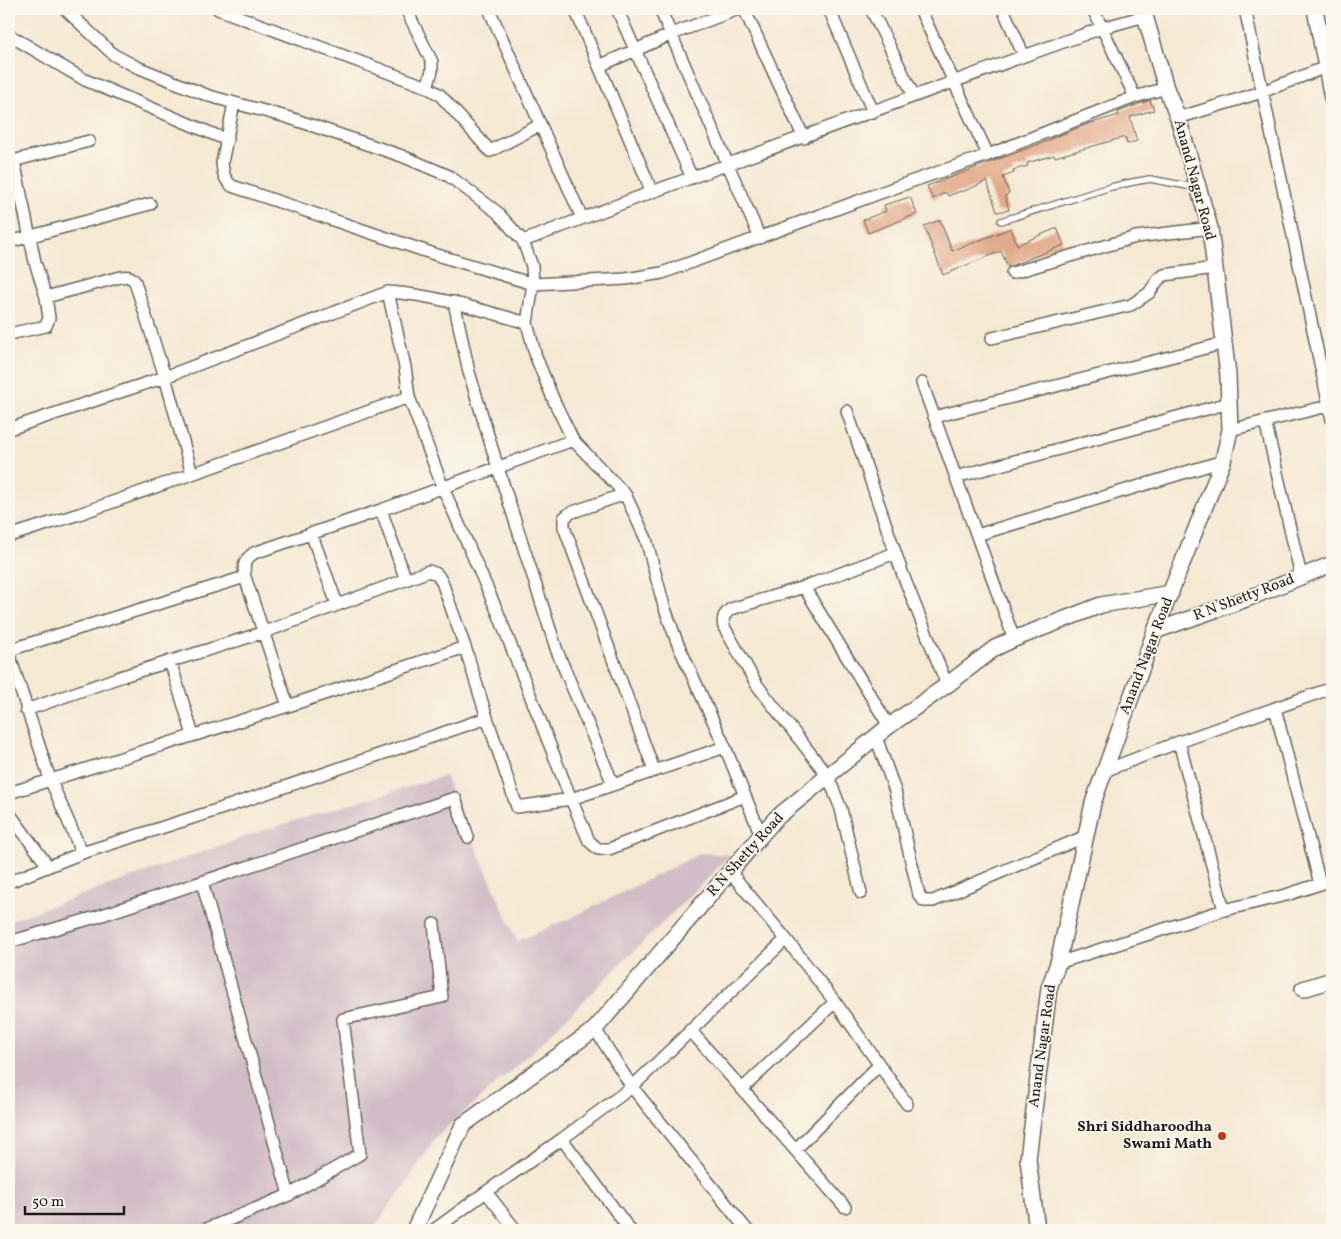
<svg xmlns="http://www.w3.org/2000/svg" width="1341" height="1239" font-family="Vollkorn,serif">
<rect width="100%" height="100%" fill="#fbf7ec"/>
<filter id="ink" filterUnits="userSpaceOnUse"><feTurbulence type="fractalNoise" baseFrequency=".02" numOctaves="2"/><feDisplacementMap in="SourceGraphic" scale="10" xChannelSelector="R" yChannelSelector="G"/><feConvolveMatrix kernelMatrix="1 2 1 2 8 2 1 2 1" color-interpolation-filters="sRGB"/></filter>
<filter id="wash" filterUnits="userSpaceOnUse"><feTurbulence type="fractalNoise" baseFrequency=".0096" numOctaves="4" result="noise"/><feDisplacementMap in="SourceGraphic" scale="20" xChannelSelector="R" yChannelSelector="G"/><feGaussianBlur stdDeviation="1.12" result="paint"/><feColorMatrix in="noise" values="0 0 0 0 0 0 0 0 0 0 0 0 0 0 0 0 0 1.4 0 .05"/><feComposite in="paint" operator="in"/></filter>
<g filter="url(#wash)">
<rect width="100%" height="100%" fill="#f5e9d3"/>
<!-- industrial -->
<path fill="#d2bdc7" d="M445 776 517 941 573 917 701 853 731 855 534 1050 435 1138 410 1178 372 1230H9V921L264 830Z"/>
<g id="blocks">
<!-- building -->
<path fill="#e2aa8a" d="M1150 100 1154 110 1130 117 1137 141 1127 144 1125 137 1055 157 1054 155 1027 163 1028 166 1013 170 1014 173 1003 177 1009 193 1005 196 1009 210 997 212 987 181 962 192 961 191 948 196 946 192 933 199 927 186 1050 140V139L1088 124 1119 115 1118 112Z
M910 197 917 214 868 233 863 220 886 211 884 205Z
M940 220 952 251 1011 228 1017 245 1057 228 1064 245 1008 267 1001 251 943 275 924 226Z"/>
</g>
</g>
<g filter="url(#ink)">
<use href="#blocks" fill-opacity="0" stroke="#68645c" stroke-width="1"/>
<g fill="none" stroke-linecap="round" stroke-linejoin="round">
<defs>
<path id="service" d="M1001 221 1111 187 1133 182 1150 179 1198 188"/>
<path id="minor" d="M65 9 114 55 137 67 209 96 290 118 402 156 449 176 497 212 523 241 532 266 533 284 527 323 536 357 554 401 573 440 625 494 646 539 664 606 677 642 725 747
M218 9 427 87 440 95 490 151 540 125
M406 9 432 62V71L427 87
M489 9 582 218
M575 9 652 192
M617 9 692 178
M660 9 760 238
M744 9 804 138
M829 9 873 112
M871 9 914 96
M920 9 988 155
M1003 9 1024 56
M1093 9 1135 97 1166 88
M1245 9 1332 420
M9 35 85 80 227 140
M599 66 672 34 738 9
M234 103 222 163C223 173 224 179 232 186L434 254 533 284 626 279 662 273 910 182 988 155 1135 97
M1178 118 1262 92 1326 67
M9 162 89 141
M523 241 652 192 1024 56 1102 28 1145 16
M9 242 150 204
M1012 273 1136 237 1210 228
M388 292 405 367 409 397 443 488 498 613 571 799 725 747 761 835
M46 297 120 277C127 276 131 276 135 282L165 377 192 474
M454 302 469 372 498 468 557 651 613 784
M9 334 46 326 49 318 46 297 35 262 14 161
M992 338 1131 305 1149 293 1158 280 1164 275 1215 268
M922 383 1014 639
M847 411 903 575 947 685
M934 417 1225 343
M1265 421 1301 576
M9 429 165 377 388 292C436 295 481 310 527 323
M1230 430 1332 405
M956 477 1229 403
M625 494 570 513 564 518V527L654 770
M381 510 406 580
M311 533 337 604
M977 535 1223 461
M9 536 79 514 409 397
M804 587 889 726
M9 650 245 577
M9 654 50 779 82 853 217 810 487 718 517 807 571 799 589 841 598 849H609L745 796
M170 661 193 735
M288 706 245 577C243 565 244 560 254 553L381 510 573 440
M1275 708 1320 884
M26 710 123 676 262 633 429 571 437 574 442 582 465 647 487 718
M876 737 895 791 919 895 924 901H933L1086 836
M1179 742 1224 910
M1104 771 1179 742 1332 688
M9 793 288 706 465 647
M9 813 48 866
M730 872 786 939 835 1002 907 1104
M9 882 82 853
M202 882 289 1195
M861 893 841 809 828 776 757 685 724 627C722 618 724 614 731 609L804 587 895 553
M9 942 96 917 455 798 468 837
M1058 963 1224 910 1286 895 1332 880
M835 1002 742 1089 845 1207
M595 1029 632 1087 747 1230
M690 1030 742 1089
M562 1139 630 1230
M795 1150 879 1065
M486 1192 516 1230
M204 1230 289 1195 360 1154 343 1019 442 997 434 924
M434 1230 486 1192 562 1139 632 1087 786 939"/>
<path id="tertiary" d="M1315 9 1332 98
M1155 631 1249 598 1332 564
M1303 989 1332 980
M414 1230 463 1125 595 1029 775 819 889 726 947 685 995 648 1014 639 1101 605 1171 593
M1037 1230 1028 1159 1049 988 1058 963 1093 803 1155 631 1223 461 1230 430 1228 375 1210 228 1178 118 1166 88 1143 9"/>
</defs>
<!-- service casing -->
<use href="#service" stroke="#68645c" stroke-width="8"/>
<!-- minor casing -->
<use href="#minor" stroke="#68645c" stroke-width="14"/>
<!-- tertiary casing -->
<use href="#tertiary" stroke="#68645c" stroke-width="18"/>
<!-- service -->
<use href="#service" stroke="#fff" stroke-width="5.5"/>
<!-- minor -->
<use href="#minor" stroke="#fff" stroke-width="11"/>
<!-- tertiary -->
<use href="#tertiary" stroke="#fff" stroke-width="15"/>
</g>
</g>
<!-- markers -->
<circle fill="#c8321e" stroke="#fbf7ec" stroke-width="2" cx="1222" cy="1136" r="5"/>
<g text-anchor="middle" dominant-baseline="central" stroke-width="4" stroke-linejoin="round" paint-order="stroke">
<!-- street labels -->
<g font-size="15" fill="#1c1c1c" stroke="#fbf7ec">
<text transform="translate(1194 180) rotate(75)">Anand Nagar Road</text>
<text transform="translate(1244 598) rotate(-21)">R N Shetty Road</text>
<text transform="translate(1147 656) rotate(-69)">Anand Nagar Road</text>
<text transform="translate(746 855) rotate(-48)">R N Shetty Road</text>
<text transform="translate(1043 1046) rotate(-82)">Anand Nagar Road</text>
</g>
<!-- poi labels -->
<g font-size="15" font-weight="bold" fill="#1c1c1c" stroke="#fbf7ec" text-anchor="end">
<text x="1212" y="1127">Shri Siddharoodha<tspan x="1212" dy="17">Swami Math</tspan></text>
</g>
</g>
<!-- margin -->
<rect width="1341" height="1239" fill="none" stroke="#fbf7ec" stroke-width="30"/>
<!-- scale -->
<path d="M25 1206v8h99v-8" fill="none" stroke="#1c1c1c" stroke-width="2.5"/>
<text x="32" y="1206" font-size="15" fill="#1c1c1c" stroke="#fbf7ec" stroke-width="4" paint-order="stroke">50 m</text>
</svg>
